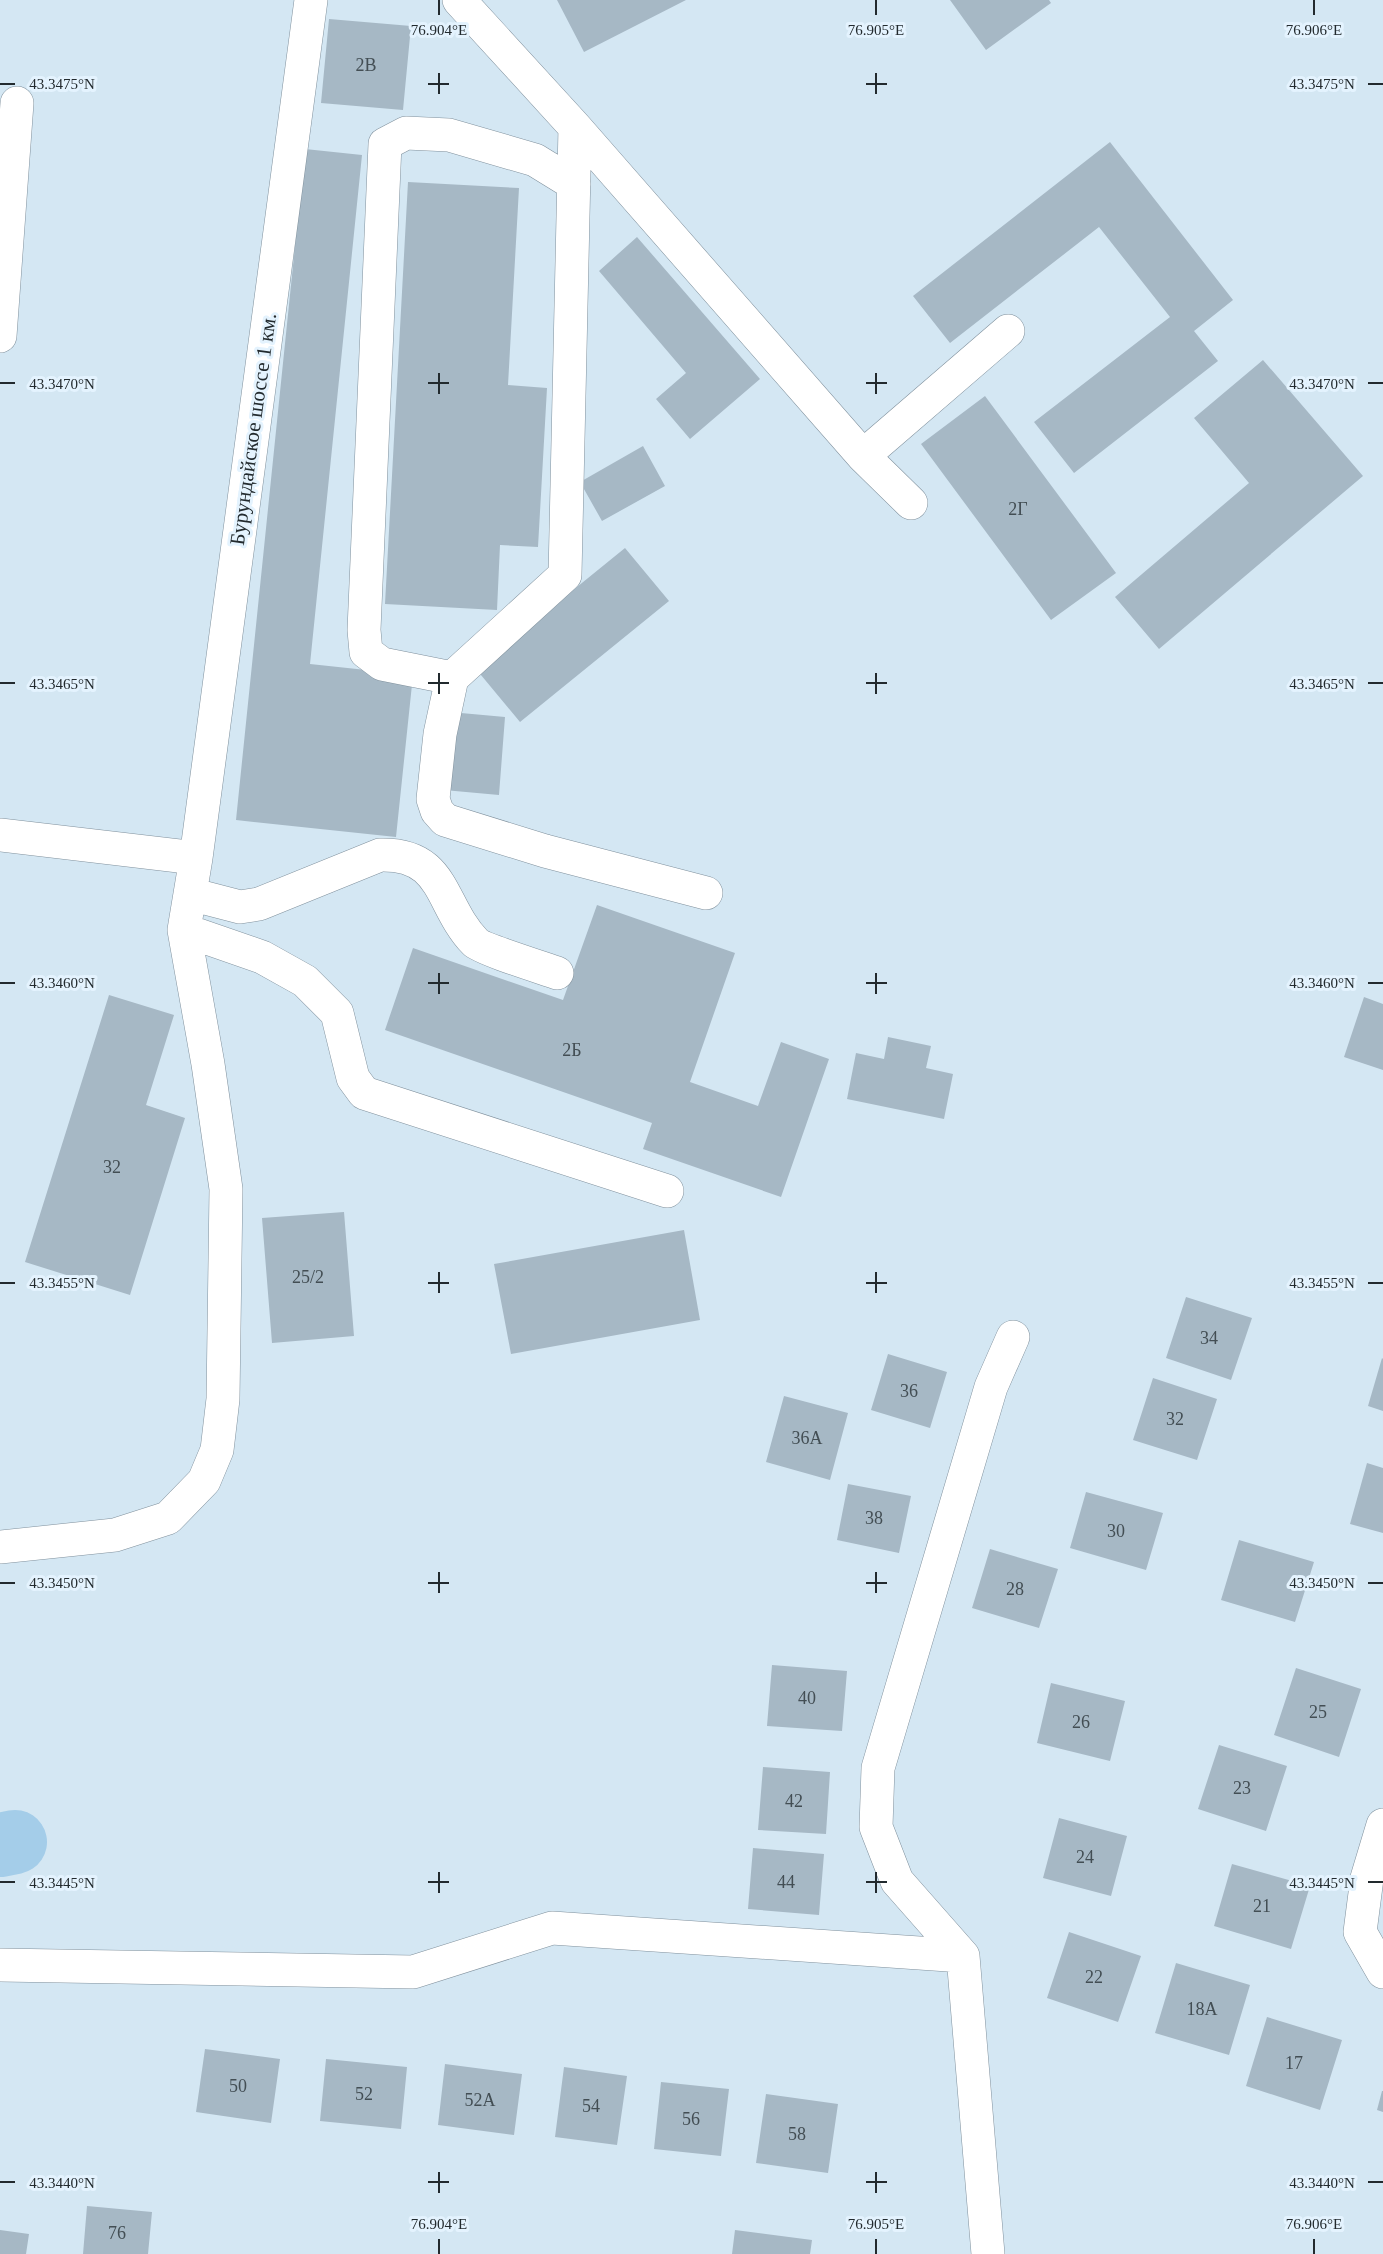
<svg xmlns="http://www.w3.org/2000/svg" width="1383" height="2254" font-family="'Times New Roman',serif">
<rect width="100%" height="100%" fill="#d4e7f3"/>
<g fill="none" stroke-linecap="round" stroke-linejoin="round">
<!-- river -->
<path stroke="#a4cde9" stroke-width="64" d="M0 1845 15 1842"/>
</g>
<!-- building -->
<path fill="#a6b8c5" d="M557 0H686L584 52Z
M950 0H1049L1051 3 986 50Z
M329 19 411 26 403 110 321 103Z
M1110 142 1233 300 1194 331 1218 361 1074 473 1034 422 1170 317 1099 227 950 343 913 296Z
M305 149 362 155 310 664 413 675 396 837 236 820Z
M408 182 519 188 508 385 547 388 538 547 500 545 497 610 385 604Z
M637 237 760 379 690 439 656 399 686 373 599 271Z
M1263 360 1363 476 1159 649 1115 597 1249 483 1194 418Z
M985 396 1116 573 1051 620 921 444Z
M643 446 665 486 602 521 580 482Z
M625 548 669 601 520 722 476 669Z
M450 712 505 717 499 795 444 790Z
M597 905 735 953 690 1082 758 1106 781 1042 829 1059 781 1197 643 1149 652 1123 385 1030 413 948 563 1000Z
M109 995 174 1015 146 1105 185 1118 130 1295 25 1262Z
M1364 997 1383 1004V1070L1344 1057Z
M888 1037 931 1046 926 1068 953 1074 944 1119 847 1099 856 1053 884 1059Z
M344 1212 354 1336 272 1343 262 1218Z
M684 1230 700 1320 511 1354 494 1264Z
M1186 1297 1252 1318 1231 1380 1166 1358Z
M888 1354 947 1372 930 1428 871 1410Z
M1382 1358 1383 1359V1411L1368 1406Z
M1153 1378 1217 1399 1197 1460 1133 1440Z
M784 1396 848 1413 830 1480 766 1462Z
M1367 1463 1383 1468V1533L1350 1524Z
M848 1484 911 1496 899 1553 837 1540Z
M1086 1492 1163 1513 1146 1570 1070 1548Z
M1239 1540 1314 1562 1295 1622 1221 1600Z
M990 1549 1058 1569 1039 1628 972 1608Z
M772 1665 847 1671 842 1731 767 1726Z
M1296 1668 1361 1689 1339 1757 1274 1735Z
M1051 1683 1125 1701 1110 1761 1037 1743Z
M1219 1745 1287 1766 1266 1831 1198 1809Z
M763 1767 830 1772 826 1834 758 1830Z
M1059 1818 1127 1836 1111 1896 1043 1878Z
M753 1848 824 1854 819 1915 748 1909Z
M1232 1864 1310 1886 1291 1949 1214 1926Z
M1069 1932 1141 1956 1118 2022 1047 1998Z
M1176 1963 1250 1985 1229 2055 1155 2033Z
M1267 2017 1342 2040 1320 2110 1246 2086Z
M205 2049 280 2059 271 2123 196 2112Z
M326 2059 407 2067 401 2129 320 2121Z
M445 2064 522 2074 514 2135 438 2125Z
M564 2067 627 2076 617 2145 555 2137Z
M661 2082 729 2089 721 2156 654 2149Z
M1382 2091H1383V2112L1377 2110Z
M766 2094 838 2104 828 2173 756 2163Z
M87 2206 152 2212 148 2254H83Z
M0 2230 29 2234 26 2254H0Z
M735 2230 812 2240 810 2254H732Z"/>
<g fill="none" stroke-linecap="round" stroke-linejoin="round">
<defs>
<path id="minor" d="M459 0 575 127 863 456 911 503
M575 127 565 575 452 678 440 734 433 799 437 811 445 820 545 851 706 893
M0 336 17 103
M863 456 1008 331
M452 678 382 664 366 652 364 630 385 144 406 133 449 135 535 160 574 184
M0 835 196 858
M190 894 240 907 259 904 380 855C446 853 439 905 475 942 482 949 543 968 557 973
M184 930 262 957 305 981 337 1013 353 1078 364 1093 667 1191
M0 1547 115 1535 168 1518 204 1481 217 1450 223 1399 226 1189 208 1064 184 930 196 858 311 0
M1383 1825 1367 1878 1360 1932 1383 1972
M0 1965 413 1972 552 1928 963 1956
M988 2254 963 1956 897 1881 876 1827 878 1768 991 1387 1013 1337"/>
</defs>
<!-- minor casing -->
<use href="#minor" stroke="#80919d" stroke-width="34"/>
<!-- minor -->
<use href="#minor" stroke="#fff" stroke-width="33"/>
</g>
<!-- ticks -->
<path fill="none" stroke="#222a2e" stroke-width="2" d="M439 0V15M876 0V15M1314 0V15M439 73V94M876 73V94M0 84H15M428 84H449M866 84H887M1368 84H1383M439 373V394M876 373V394M0 383H15M428 383H449M866 383H887M1368 383H1383M439 673V694M876 673V694M0 683H15M428 683H449M866 683H887M1368 683H1383M439 973V994M876 973V994M0 983H15M428 983H449M866 983H887M1368 983H1383M439 1272V1293M876 1272V1293M0 1283H15M428 1283H449M866 1283H887M1368 1283H1383M439 1572V1593M876 1572V1593M0 1583H15M428 1583H449M866 1583H887M1368 1583H1383M439 1872V1893M876 1872V1893M0 1882H15M428 1882H449M866 1882H887M1368 1882H1383M439 2172V2193M876 2172V2193M0 2182H15M428 2182H449M866 2182H887M1368 2182H1383M439 2239V2254M876 2239V2254M1314 2239V2254"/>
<g text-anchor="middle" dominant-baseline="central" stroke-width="6" stroke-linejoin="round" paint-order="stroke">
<!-- number labels -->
<g font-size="18" fill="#434e54">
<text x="366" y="65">2В</text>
<text x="1018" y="509">2Г</text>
<text x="572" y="1050">2Б</text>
<text x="112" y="1167">32</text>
<text x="308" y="1277">25/2</text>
<text x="1209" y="1338">34</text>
<text x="909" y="1391">36</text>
<text x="1175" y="1419">32</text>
<text x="807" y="1438">36А</text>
<text x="874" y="1518">38</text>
<text x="1116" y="1531">30</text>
<text x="1015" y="1589">28</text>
<text x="807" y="1698">40</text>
<text x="1318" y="1712">25</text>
<text x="1081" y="1722">26</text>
<text x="1242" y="1788">23</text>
<text x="794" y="1801">42</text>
<text x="1085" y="1857">24</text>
<text x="786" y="1882">44</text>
<text x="1262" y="1906">21</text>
<text x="1094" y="1977">22</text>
<text x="1202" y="2009">18А</text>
<text x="1294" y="2063">17</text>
<text x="238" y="2086">50</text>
<text x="364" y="2094">52</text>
<text x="480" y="2100">52А</text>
<text x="591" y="2106">54</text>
<text x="691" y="2119">56</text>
<text x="797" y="2134">58</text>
<text x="117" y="2233">76</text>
</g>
<!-- street labels -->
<g font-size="21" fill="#222a2e" stroke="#e4f3fe">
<text transform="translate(253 429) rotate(-82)">Бурундайское шоссе 1 км.</text>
</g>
</g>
<g font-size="15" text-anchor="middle" fill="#222a2e" stroke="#e4f3fe" stroke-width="6" stroke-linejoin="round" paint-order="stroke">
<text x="439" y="35">76.904°E</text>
<text x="876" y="35">76.905°E</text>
<text x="1314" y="35">76.906°E</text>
<text x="62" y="89">43.3475°N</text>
<text x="1322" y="89">43.3475°N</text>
<text x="62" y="389">43.3470°N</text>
<text x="1322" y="389">43.3470°N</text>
<text x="62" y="689">43.3465°N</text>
<text x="1322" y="689">43.3465°N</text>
<text x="62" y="988">43.3460°N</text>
<text x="1322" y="988">43.3460°N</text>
<text x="62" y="1288">43.3455°N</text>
<text x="1322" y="1288">43.3455°N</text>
<text x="62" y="1588">43.3450°N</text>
<text x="1322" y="1588">43.3450°N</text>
<text x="62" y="1888">43.3445°N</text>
<text x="1322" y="1888">43.3445°N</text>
<text x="62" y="2188">43.3440°N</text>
<text x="1322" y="2188">43.3440°N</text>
<text x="439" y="2229">76.904°E</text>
<text x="876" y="2229">76.905°E</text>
<text x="1314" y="2229">76.906°E</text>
</g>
</svg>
